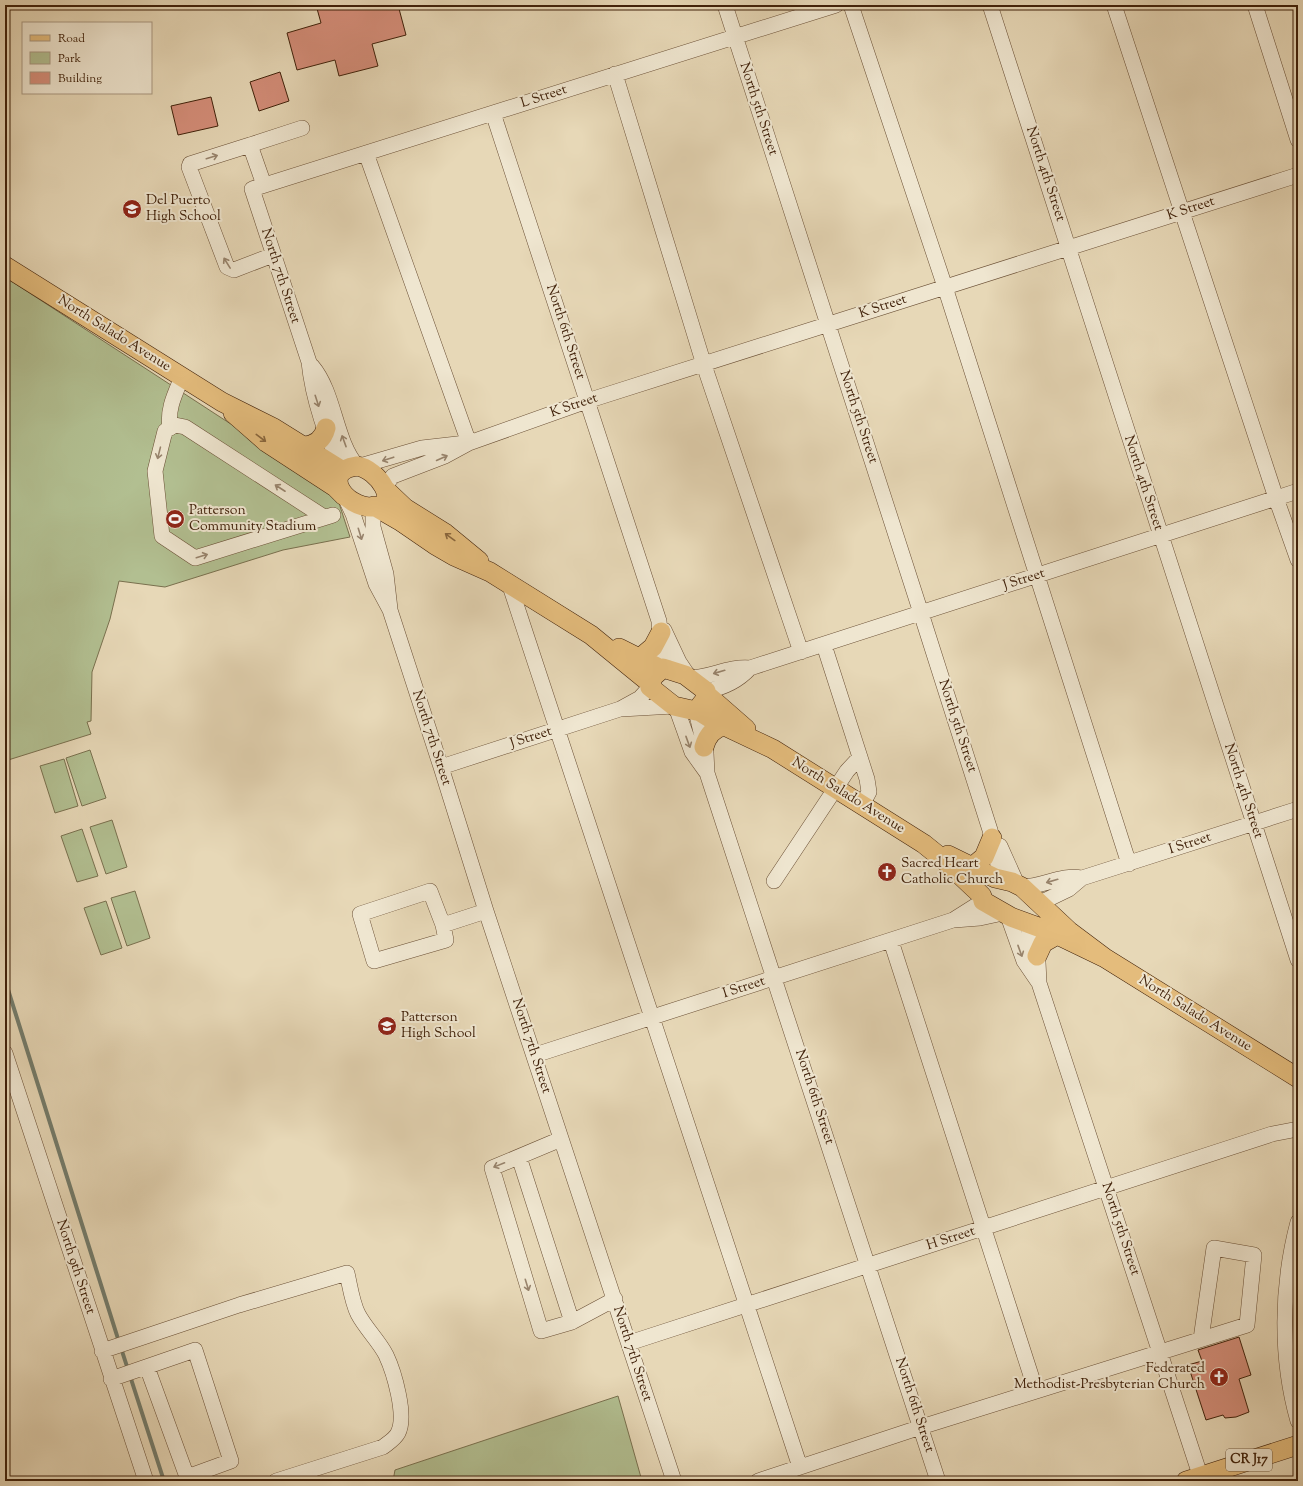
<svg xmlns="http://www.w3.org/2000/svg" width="1303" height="1486" font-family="'Sorts Mill Goudy',serif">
<rect width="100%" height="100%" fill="#e7d8b7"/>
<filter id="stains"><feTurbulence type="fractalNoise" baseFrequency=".005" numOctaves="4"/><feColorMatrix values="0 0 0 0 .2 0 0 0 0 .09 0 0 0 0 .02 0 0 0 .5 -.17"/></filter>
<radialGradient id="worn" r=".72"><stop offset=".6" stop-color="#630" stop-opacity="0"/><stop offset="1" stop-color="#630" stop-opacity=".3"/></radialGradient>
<!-- green -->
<path fill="#b2bf91" stroke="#79704e" d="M5 277 326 486 338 500 350 537 283 550 165 587 119 581 110 619 92 672 91 721 87 722 91 734 5 761Z
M90 750 106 798 82 806 66 758Z
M64 759 78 806 55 813 40 766Z
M112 820 127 867 106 874 90 827Z
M82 829 98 876 77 882 61 836Z
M135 891 150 938 127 946 111 898Z
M106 901 122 948 101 955 84 908Z
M618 1396 642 1481H393L395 1470Z"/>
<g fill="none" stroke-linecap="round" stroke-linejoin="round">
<!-- stream -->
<path stroke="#747d6d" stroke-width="4" d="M5 980 119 1342
M121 1348 164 1481"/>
</g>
<!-- building -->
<path fill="#d58e7a" stroke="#40210a" d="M316 5H356L358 9 374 5H398L406 35 372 44 378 66 339 76 335 60 297 70 287 33 321 23Z
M280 72 289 101 259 111 250 82Z
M211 97 218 126 178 135 171 106Z
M1239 1337 1251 1375 1239 1379 1249 1412 1236 1417 1225 1418 1223 1415 1206 1420 1188 1365 1202 1361 1198 1350Z"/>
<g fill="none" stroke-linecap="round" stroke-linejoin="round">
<defs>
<path id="minor" d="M725 5 921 613 990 830 1001 878
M851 5 945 287 1129 864
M990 5 1298 960
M1114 5 1276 498 1298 560
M1255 5 1298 140
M615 74 704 365 801 652
M493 113 659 621 663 668
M250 145 302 128
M366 153 469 443
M264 185 250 145 190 164 189 167 227 267 234 270 273 255
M312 366C335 393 335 441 357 466
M170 428C167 409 175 394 182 377
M360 466 422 448 466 443
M346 469C326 446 312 392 309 362L252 189 836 5
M385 488 387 483 393 476 445 456 469 443 587 401 1298 175
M345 497 353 514 376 584 390 610 441 767 486 911 674 1481
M373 507V527L386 574 390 609
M324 517 185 427 175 425 165 431 155 471 162 536 195 558 333 515
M509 583 800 1467
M664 630 679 662 689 677
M824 645 867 779 869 792 862 805
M689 678C710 678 728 666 750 668L1298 491
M706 691C723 688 738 681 750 668
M676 707 692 752 707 773
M621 709 674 706
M696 711 706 753 707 773 938 1481
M441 767 620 709 640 698 650 687
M1000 846 1017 884
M774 881 847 771 860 757
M1022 887C1043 887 1061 874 1082 878L1298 809
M1040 903 1069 889 1082 878
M1008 916 1024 961 1039 983
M954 920 980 918 1003 913
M1027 923 1038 962 1039 983 1202 1481
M443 925 446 940 374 961 360 914 430 891 443 925 486 911
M891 941 1036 1391
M5 1053 146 1481
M535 1055 953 920 983 901
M561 1139 492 1168 541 1331 572 1322 615 1299
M519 1157 572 1322
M1298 1222C1281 1286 1280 1358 1298 1421
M629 1343 1272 1134 1298 1129
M102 1351 239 1305 347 1273C350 1286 352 1302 358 1314 366 1329 379 1341 386 1355 394 1372 407 1416 398 1433 395 1439 388 1443 383 1447L276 1481
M111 1379 195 1350 231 1461 187 1477 147 1367
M758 1481 921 1427 1247 1325 1254 1255 1214 1248 1201 1339"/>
<path id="major" d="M5 266 222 402 274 428 343 471
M233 413 266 442 335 487 344 496
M303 446C315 446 323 440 326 428
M357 466C378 469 402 505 373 507 344 508 320 471 357 466Z
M386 490 405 508 445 533 479 561
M374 506 400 521 435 545 454 556 490 572 591 635 651 684
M619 648 661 669
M640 658 653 647 661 632
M663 668 685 675 706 691V698L696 711 674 706 650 687 653 677Z
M706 694 746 729
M697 710 716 722 773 749 924 844 945 861 978 892 982 896 983 901 1011 917 1049 931 1105 958
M704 747C707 736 713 728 725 726
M948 855 995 878 1012 882 1022 887 1069 931 1105 958 1298 1078
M972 867 984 857 992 838
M1037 956 1043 943 1057 935
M1186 1481 1298 1445"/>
</defs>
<!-- minor casing -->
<use href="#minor" stroke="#6a4f35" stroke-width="16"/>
<!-- major casing -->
<use href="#major" stroke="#40210a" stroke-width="20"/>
<!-- minor -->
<use href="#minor" stroke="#efe6d0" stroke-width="15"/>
<!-- major -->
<use href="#major" stroke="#e4bc7c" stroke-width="19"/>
</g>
<!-- one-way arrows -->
<defs><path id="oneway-shaft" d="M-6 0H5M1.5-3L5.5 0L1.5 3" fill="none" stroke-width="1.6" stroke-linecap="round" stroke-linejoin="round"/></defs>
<g stroke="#98846d">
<use href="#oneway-shaft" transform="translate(212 157) rotate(-17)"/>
<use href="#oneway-shaft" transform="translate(227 263) rotate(-122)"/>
<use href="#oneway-shaft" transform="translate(317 401) rotate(72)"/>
<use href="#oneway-shaft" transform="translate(344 441) rotate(-110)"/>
<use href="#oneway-shaft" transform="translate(159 453) rotate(104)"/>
<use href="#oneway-shaft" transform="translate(442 458) rotate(-24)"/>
<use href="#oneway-shaft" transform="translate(388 459) rotate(162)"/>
<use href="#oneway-shaft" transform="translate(280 488) rotate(-147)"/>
<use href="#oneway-shaft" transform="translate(360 534) rotate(73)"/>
<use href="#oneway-shaft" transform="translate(202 556) rotate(-17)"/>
<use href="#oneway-shaft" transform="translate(719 672) rotate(164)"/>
<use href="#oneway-shaft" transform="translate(688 742) rotate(70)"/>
<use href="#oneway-shaft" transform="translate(1052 881) rotate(164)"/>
<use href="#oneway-shaft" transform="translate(1020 951) rotate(70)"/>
<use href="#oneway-shaft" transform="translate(499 1165) rotate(158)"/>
<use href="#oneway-shaft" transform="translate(527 1285) rotate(73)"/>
</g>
<g stroke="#8a673d">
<use href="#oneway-shaft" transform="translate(261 438) rotate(37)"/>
<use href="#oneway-shaft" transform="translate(450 537) rotate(-144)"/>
</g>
<!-- icons -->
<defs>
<symbol id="school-disc" viewBox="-11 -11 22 22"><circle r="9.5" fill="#8f2418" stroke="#efe6d0"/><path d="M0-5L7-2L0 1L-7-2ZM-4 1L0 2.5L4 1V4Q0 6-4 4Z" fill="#fff"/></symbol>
<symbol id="stadium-disc" viewBox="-11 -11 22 22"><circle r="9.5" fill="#8f2418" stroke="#efe6d0"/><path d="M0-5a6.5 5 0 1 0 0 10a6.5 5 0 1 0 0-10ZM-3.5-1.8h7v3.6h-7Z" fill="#fff"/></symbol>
<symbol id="church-disc" viewBox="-11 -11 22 22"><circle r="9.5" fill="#8f2418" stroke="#efe6d0"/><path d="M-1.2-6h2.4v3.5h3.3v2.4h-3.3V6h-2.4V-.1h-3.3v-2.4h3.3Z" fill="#fff"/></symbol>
</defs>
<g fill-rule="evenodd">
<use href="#school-disc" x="121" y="198" width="22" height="22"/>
<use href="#stadium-disc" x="164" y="508" width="22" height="22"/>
<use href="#church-disc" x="876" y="861" width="22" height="22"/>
<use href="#school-disc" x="376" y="1015" width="22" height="22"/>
<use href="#church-disc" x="1208" y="1366" width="22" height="22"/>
</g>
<g text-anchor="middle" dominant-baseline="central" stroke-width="4" stroke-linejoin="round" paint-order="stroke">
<!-- shield labels -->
<rect fill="#efe6d0" stroke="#745c45" stroke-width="1" x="1226" y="1449" width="46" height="22" rx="3"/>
<g font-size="13" font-weight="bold" fill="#40210a">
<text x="1249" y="1460">CR J17</text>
</g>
<!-- street labels -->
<g font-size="14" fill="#40210a" stroke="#efe6d0">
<text transform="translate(544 97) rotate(-18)">L Street</text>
<text transform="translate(758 109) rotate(72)">North 5th Street</text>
<text transform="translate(1045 174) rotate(72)">North 4th Street</text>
<text transform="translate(1191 209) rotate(-18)">K Street</text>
<text transform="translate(280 276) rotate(72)">North 7th Street</text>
<text transform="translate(883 307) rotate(-18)">K Street</text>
<text transform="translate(565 332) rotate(72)">North 6th Street</text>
<text transform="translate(114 334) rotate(32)">North Salado Avenue</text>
<text transform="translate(574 406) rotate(-19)">K Street</text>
<text transform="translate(858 417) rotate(72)">North 5th Street</text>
<text transform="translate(1143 483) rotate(72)">North 4th Street</text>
<text transform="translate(1024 580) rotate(-18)">J Street</text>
<text transform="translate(957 726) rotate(72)">North 5th Street</text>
<text transform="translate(431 738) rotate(72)">North 7th Street</text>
<text transform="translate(531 738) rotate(-18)">J Street</text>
<text transform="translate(1243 791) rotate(72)">North 4th Street</text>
<text transform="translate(848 796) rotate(32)">North Salado Avenue</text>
<text transform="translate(1190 844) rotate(-18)">I Street</text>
<text transform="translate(744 988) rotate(-18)">I Street</text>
<text transform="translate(1195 1014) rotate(32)">North Salado Avenue</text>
<text transform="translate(531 1046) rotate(72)">North 7th Street</text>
<text transform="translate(814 1097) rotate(72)">North 6th Street</text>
<text transform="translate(1120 1229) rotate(72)">North 5th Street</text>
<text transform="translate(951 1239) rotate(-18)">H Street</text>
<text transform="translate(75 1267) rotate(72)">North 9th Street</text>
<text transform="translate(632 1354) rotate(72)">North 7th Street</text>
<text transform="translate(914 1405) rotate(72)">North 6th Street</text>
</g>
<!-- poi labels -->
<g font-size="14" fill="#40210a" stroke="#efe6d0" text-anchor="start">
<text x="146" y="201">Del Puerto<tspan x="146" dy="16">High School</tspan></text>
<text x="189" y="511">Patterson<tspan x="189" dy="16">Community Stadium</tspan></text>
<text x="901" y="864">Sacred Heart<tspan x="901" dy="16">Catholic Church</tspan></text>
<text x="401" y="1018">Patterson<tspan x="401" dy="16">High School</tspan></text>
<text x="1205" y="1369" text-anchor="end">Federated<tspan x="1205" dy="16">Methodist-Presbyterian Church</tspan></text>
</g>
</g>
<!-- margin -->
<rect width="1303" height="1486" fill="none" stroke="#e7d8b7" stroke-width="20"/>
<rect x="6" y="6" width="1291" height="1474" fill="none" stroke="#40210a" stroke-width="2"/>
<rect x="10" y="10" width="1283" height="1466" fill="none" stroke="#40210a"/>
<!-- legend -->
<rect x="22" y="22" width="130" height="72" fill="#efe6d0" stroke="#a99781"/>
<rect x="30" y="35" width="20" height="6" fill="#e4bc7c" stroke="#a99781"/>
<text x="58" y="42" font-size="12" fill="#40210a">Road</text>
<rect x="30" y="52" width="20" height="12" fill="#b2bf91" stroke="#a99781"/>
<text x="58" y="62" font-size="12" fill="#40210a">Park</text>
<rect x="30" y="72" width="20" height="12" fill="#d58e7a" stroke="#a99781"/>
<text x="58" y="82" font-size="12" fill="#40210a">Building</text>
<rect width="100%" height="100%" filter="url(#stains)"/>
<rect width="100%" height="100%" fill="url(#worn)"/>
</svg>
